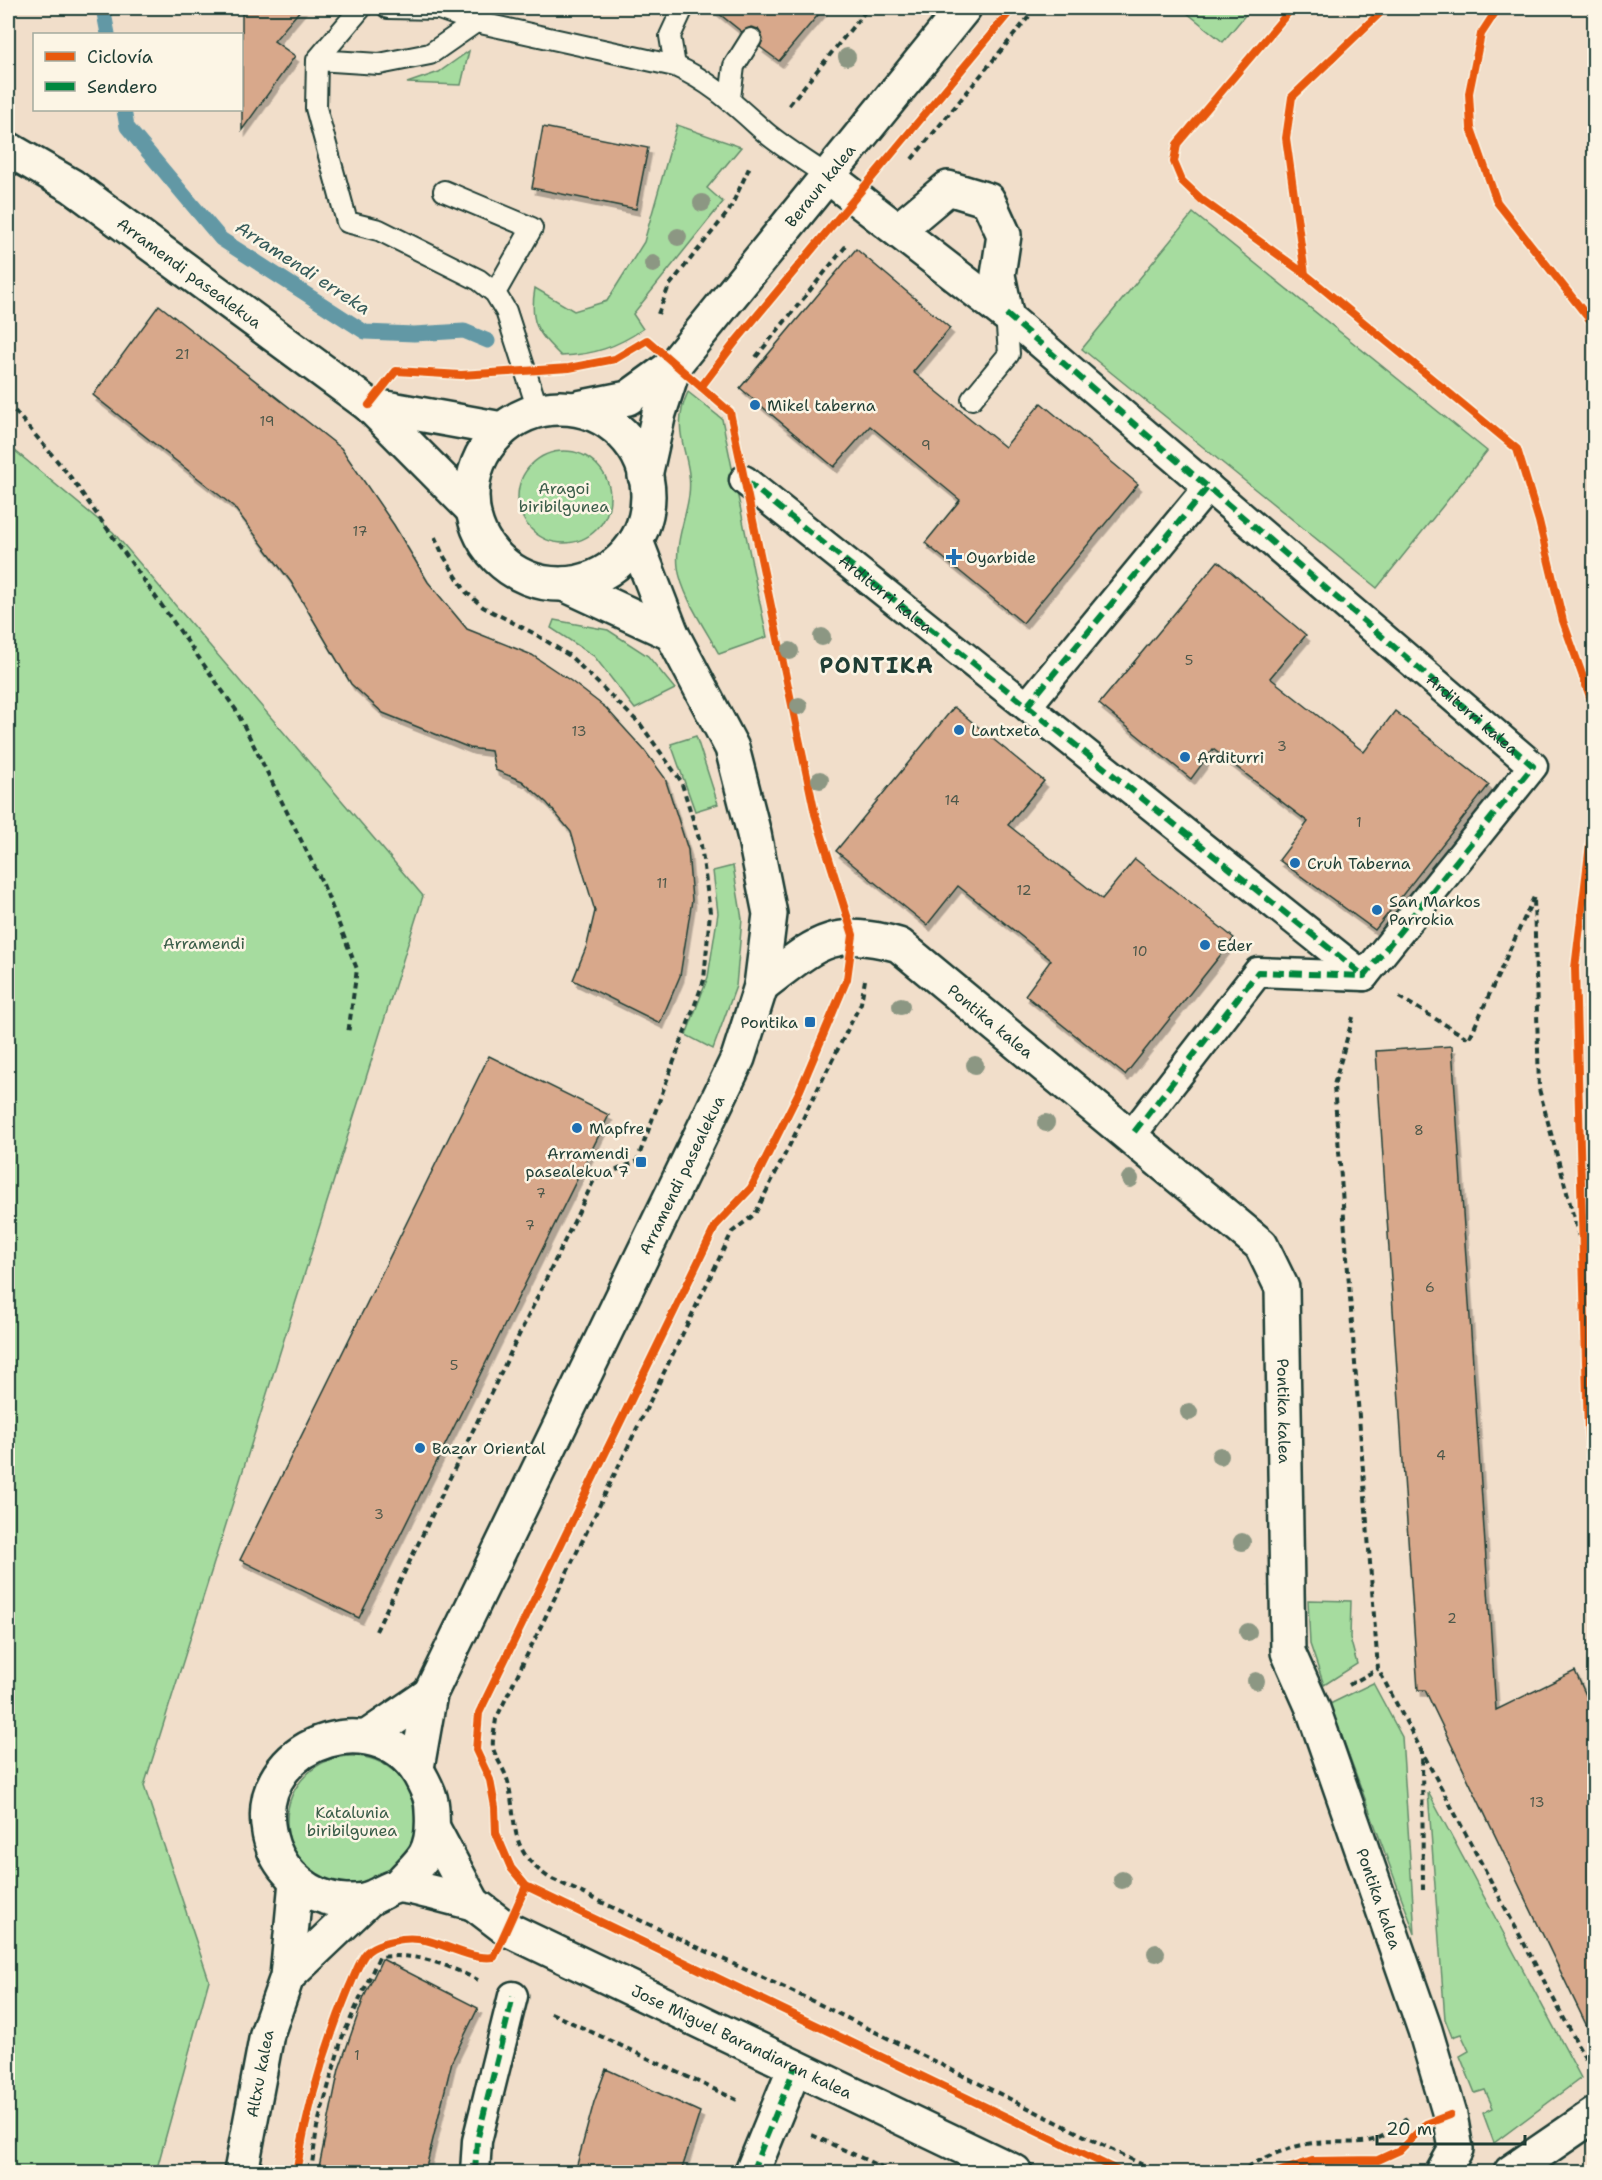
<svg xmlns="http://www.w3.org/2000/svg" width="1602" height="2180" font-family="'Shantell Sans',sans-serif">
<defs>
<filter id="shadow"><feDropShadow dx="3.5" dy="6" stdDeviation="0" flood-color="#0004"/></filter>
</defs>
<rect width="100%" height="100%" fill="#f1deca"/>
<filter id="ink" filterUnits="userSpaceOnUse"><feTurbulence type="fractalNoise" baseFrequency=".0167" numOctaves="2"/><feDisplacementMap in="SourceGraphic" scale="12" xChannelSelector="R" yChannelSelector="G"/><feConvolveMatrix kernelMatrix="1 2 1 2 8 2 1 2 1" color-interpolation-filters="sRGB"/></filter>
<g filter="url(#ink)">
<!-- green -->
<path fill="#a6dc9f" stroke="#628c6a" stroke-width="1.5" d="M1181 8H1251L1223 42Z
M469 51 461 85 407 83 439 72Z
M677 125 741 147 707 188 723 202 633 314 643 329C617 347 593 355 561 356 537 332 529 323 535 288L574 311 607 301 644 242Z
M1193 213 1487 451 1377 588 1082 349Z
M688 392 722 419 767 637 719 654C706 630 681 594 678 567 675 542 686 518 689 495 694 455 668 435 688 392Z
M8 445 113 532 423 896 144 1786 209 1980 156 2172H8Z
M518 497a46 46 0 1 1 92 0a46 46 0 1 1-92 0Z
M554 620 608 630 648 656 675 689 635 709 594 656 551 628Z
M696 736 718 804 695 811 671 744Z
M733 866 742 919 736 986 713 1049 686 1035 708 977 718 913 713 871Z
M1308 1600 1351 1601 1350 1638 1357 1664 1324 1685 1310 1644Z
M1373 1683 1402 1737 1415 1934 1330 1704Z
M287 1821a65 65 0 1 1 130 0a65 65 0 1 1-130 0Z
M1428 1792 1581 2078 1494 2143 1483 2113 1493 2108 1485 2090 1475 2093 1460 2056 1469 2051 1461 2034 1452 2037 1445 2019Z"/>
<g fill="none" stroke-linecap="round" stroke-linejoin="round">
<!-- stream -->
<path stroke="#6298a5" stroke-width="15" d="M103 8 108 34
M124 110 127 127 221 239 365 332 414 334 464 331 488 341"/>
</g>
<!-- building -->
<path fill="#d8a88b" stroke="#1f3d34" stroke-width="1.5" filter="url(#shadow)" d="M242 8H302L274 41 295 56 242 130Z
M712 8H824L779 61 760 47 763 39 758 29 751 27 742 32Z
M543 127 648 148 636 209 532 188Z
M856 249 950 328 913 372 1005 447 1041 403 1138 484 1023 623 925 543 960 500 870 426 834 467 740 388Z
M159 305 341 448 394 525 428 582 467 629 532 655 571 681 606 708 645 751 665 778 688 850 692 900 680 976 660 1023 573 980 587 945 595 911 571 832 547 803 522 781 495 770 491 751 470 748 383 713 351 684 291 582 233 506 93 395Z
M1218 561 1306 635 1270 678 1364 752 1395 711 1489 785 1375 930 1279 860 1308 822 1213 749 1191 779 1099 704Z
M954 707 1044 781 1008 825 1102 899 1135 859 1234 938 1125 1075 1025 995 1051 960 958 886 927 925 836 851Z
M1452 1046 1496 1710 1575 1671 1594 1713V2041L1425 1690H1418L1376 1051Z
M489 1056 609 1115 359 1618 240 1560Z
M382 1959 478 2008 452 2061 425 2172H318L339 2069 364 1997Z
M606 2069 700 2112 681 2172H575L594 2102Z"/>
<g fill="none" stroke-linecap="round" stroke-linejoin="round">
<defs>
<path id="service" d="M361 8 317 60 316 108 347 222 379 230 479 280 495 293 506 311 538 410
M388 8 439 9 476 22 675 66C712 82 736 106 765 132 784 148 806 161 826 175
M317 60 379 64 430 54 476 22
M675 66 670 36 683 8
M730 98 734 66 751 39
M444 191 532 228 495 293
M972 399 1009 354 1006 314"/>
<g id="pedestrian">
<path d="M1006 314 1533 766 1364 976 1258 972 1131 1136"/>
<path id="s1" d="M744 480 1364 976"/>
<path d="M1027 706 1208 487"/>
<path d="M475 2172 477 2141 513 1996"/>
</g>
<g id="minor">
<path d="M826 175 1006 314"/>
<path d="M898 230 948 188 988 200 1004 235 998 275 1006 314"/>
<path d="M564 584 672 634"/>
<path id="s2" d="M761 986C814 946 829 925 899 945L1261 1245 1282 1288 1288 1652 1312 1706 1425 2030 1450 2115 1456 2149 1443 2172"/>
<path d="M367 1737 430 1694"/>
<path id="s3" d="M417 1768 430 1694 738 1058 761 986 770 914 754 834 732 748 672 634 636 541"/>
<path id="s4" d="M433 1828 473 1903 507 1929 1015 2172"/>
<path d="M398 1886C406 1876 418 1866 425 1855 432 1843 433 1825 432 1811 432 1799 428 1791 423 1781 385 1701 258 1738 268 1825 271 1857 291 1882 319 1895 334 1901 358 1904 373 1897 380 1894 390 1887 398 1886 409 1885 459 1900 473 1903"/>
<path d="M287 1977 369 1899"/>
<path id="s5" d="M241 2172 267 2034 287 1977 296 1881"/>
<path d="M752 2172 795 2067"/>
<path d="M1511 2172 1594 2115"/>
</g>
<g id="tertiary">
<path id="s6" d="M8 149 72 186 369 405 473 510"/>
<path d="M369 405 502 429"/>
<path id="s7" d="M578 408 628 398 675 364 964 8"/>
<circle cx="560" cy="496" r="88"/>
<path d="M645 476 659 413 675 364"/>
</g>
</defs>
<!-- service casing -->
<use href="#service" stroke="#1f3d34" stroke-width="24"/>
<!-- pedestrian casing -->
<use href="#pedestrian" stroke="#1f3d34" stroke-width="33"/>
<!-- minor casing -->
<use href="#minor" stroke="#1f3d34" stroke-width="38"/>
<!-- tertiary casing -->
<use href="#tertiary" stroke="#1f3d34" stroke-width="38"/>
<!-- path -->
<path stroke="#1f3d34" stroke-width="4" stroke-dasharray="6 4.5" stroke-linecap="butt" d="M789 105 868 8
M912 159 1036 8
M658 314 669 286 729 211 750 166
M756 357 846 246
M8 403 69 475 236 710 322 882 357 969 348 1034
M865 980 861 1003 755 1214 732 1232 496 1719C495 1728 492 1739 493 1748 496 1759 505 1770 508 1782 518 1824 507 1848 548 1877L823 2006 1157 2172
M1399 997 1469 1039 1534 897 1539 1089 1582 1248
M1353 1017 1334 1085 1378 1669 1593 2073
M376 1631 594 1180 637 1161 704 980 710 912 701 845 681 781 641 725 570 656 535 634 483 607 466 592 443 555 433 533
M1349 1685 1378 1669
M1422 1748 1423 1890
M551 2013 737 2100
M812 2135 892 2172
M311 2172 317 2127 342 2038 379 1957C420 1953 442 1963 478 1980
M1238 2172C1260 2160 1281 2149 1307 2144 1354 2137 1368 2155 1407 2118"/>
<!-- service -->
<use href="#service" stroke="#fcf5e5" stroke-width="20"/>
<!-- pedestrian -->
<use href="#pedestrian" stroke="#fcf5e5" stroke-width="28"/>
<!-- minor -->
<use href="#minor" stroke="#fcf5e5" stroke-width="33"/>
<!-- tertiary -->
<use href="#tertiary" stroke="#fcf5e5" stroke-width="33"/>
<!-- quiet -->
<g stroke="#00873e" stroke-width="6" stroke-dasharray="12 6" stroke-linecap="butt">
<path id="s8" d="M1006 314 1533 766 1364 976 1258 972 1131 1136"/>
<path d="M746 481 1364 976"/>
<path d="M1027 706 1208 487"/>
<path d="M475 2172 477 2141 513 1996"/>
<path d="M752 2172 795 2067"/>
</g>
<defs>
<path id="cycleway" d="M1292 8 1177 144 1174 162 1182 181 1202 200 1305 274 1517 449 1539 521 1563 621 1594 708
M1498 8 1481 34 1469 93 1471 128 1497 202 1594 325
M1305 274 1286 138 1292 97 1385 8
M701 387 736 341 1013 8
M369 405 396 371 461 375 569 368 615 359 647 340 730 412 815 814 853 935 847 979 800 1090 751 1188 716 1225 479 1713 476 1750 490 1780 495 1807 496 1833 511 1868 526 1886 1121 2172
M1594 811 1575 968 1588 1433 1594 1501
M296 2172C307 2109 324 2048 349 1988 354 1978 359 1960 367 1952 375 1944 392 1941 402 1939 435 1934 463 1961 494 1957L526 1886
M1277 2172 1312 2161 1378 2160 1400 2150 1426 2124 1450 2115"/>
</defs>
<!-- cycleway casing -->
<use href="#cycleway" stroke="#fcf5e5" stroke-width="11"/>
<!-- cycleway -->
<use href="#cycleway" stroke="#e8590c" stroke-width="8"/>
</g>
<!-- trees -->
<g fill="#8c9783">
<circle cx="847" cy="57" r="9"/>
<circle cx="702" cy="203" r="9"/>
<circle cx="678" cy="237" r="9"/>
<circle cx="653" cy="264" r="9"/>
<circle cx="822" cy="637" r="9"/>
<circle cx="790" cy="651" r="9"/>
<circle cx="799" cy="706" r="9"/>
<circle cx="820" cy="780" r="9"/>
<circle cx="901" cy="1006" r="9"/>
<circle cx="975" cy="1065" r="9"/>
<circle cx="1046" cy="1123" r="9"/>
<circle cx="1130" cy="1179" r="9"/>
<circle cx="1189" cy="1412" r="9"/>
<circle cx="1220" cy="1456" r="9"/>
<circle cx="1242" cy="1542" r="9"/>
<circle cx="1248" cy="1632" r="9"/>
<circle cx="1256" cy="1681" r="9"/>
<circle cx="1122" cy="1880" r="9"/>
<circle cx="1156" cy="1953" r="9"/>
</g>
</g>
<!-- markers -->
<g fill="#1f6fb2" stroke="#fcf5e5" stroke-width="2">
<circle cx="755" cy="405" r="6"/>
<path d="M951 548h6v6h6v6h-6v6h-6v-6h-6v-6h6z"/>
<circle cx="959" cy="730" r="6"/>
<circle cx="1185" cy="757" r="6"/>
<circle cx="1295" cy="863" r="6"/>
<circle cx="1377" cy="910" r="6"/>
<circle cx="1205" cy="945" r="6"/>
<rect x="804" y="1016" width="12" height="12" rx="3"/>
<circle cx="577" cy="1128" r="6"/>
<rect x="635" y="1156" width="12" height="12" rx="3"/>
<circle cx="420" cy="1448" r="6"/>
</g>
<g text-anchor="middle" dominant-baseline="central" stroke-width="5" stroke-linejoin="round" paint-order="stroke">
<!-- number labels -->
<g font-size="14" fill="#4d584a">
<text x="182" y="354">21</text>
<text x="267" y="421">19</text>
<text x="926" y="445">9</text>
<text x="360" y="531">17</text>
<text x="1189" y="660">5</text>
<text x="579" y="731">13</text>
<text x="1282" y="746">3</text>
<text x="952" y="800">14</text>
<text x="1359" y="822">1</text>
<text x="662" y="883">11</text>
<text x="1024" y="890">12</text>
<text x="1140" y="951">10</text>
<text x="1419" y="1130">8</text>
<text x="541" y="1193">7</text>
<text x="530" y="1225">7</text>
<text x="1430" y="1287">6</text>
<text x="454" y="1365">5</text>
<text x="1441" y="1455">4</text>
<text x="379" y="1514">3</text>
<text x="1452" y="1618">2</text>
<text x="1537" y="1802">13</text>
<text x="357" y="2055">1</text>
</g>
<!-- street labels -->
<g font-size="16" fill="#1f3d34" stroke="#fcf5e5">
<text stroke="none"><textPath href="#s7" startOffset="339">Beraun kalea</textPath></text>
<text stroke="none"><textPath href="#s6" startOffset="220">Arramendi pasealekua</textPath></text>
<text stroke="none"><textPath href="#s1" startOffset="182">Arditurri kalea</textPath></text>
<text stroke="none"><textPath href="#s8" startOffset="615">Arditurri kalea</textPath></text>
<text stroke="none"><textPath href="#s2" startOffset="272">Pontika kalea</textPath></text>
<text stroke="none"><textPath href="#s3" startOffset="652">Arramendi pasealekua</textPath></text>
<text stroke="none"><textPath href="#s2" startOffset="794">Pontika kalea</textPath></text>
<text stroke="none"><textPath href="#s2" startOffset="1298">Pontika kalea</textPath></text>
<text stroke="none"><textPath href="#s4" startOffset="388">Jose Miguel Barandiaran kalea</textPath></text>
<text stroke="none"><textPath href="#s5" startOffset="100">Altxu kalea</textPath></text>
</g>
<!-- poi labels -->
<g font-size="16" fill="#1f3d34" stroke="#fcf5e5" text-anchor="start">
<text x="767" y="405">Mikel taberna</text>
<text x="966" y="557">Oyarbide</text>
<text x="971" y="730">Lantxeta</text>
<text x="1197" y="757">Arditurri</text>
<text x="1307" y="863">Cruh Taberna</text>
<text x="1389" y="901">San Markos<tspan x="1389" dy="18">Parrokia</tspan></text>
<text x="1217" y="945">Eder</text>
<text x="798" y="1022" text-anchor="end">Pontika</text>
<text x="589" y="1128">Mapfre</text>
<text x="629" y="1153" text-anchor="end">Arramendi<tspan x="629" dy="18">pasealekua 7</tspan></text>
<text x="432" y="1448">Bazar Oriental</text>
</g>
<!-- park labels -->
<g font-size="16" fill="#3a5d49" stroke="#fcf5e5">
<text x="564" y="488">Aragoi<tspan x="564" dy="18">biribilgunea</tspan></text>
<text x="204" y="943">Arramendi</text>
<text x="352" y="1812">Katalunia<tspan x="352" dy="18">biribilgunea</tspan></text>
</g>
<!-- water labels -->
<g font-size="18" font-style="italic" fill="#355b5a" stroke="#fcf5e5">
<text transform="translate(303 268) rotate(33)">Arramendi erreka</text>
</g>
<!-- district labels -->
<g font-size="22" font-weight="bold" letter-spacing="1.5" fill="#1f3d34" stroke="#fcf5e5">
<text x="877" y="665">PONTIKA</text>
</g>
</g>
<!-- margin -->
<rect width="1602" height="2180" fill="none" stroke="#fcf5e5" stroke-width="30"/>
<rect x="15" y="15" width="1572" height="2150" fill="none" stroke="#1f3d34" stroke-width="2" filter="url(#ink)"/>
<!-- legend -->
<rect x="33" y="33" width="210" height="78" fill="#fcf5e5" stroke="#a4ab9e" stroke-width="1.5"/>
<rect x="45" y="52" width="30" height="9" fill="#e8590c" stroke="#a4ab9e" stroke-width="1.5"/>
<text x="87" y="63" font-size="18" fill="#1f3d34">Ciclovía</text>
<rect x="45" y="82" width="30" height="9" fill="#00873e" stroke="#a4ab9e" stroke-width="1.5"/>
<text x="87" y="93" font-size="18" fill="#1f3d34">Sendero</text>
<!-- scale -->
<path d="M1377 2135v9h148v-9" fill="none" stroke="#1f3d34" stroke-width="3"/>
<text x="1386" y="2135" font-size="18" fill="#1f3d34" stroke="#fcf5e5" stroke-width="4.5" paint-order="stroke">20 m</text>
</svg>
